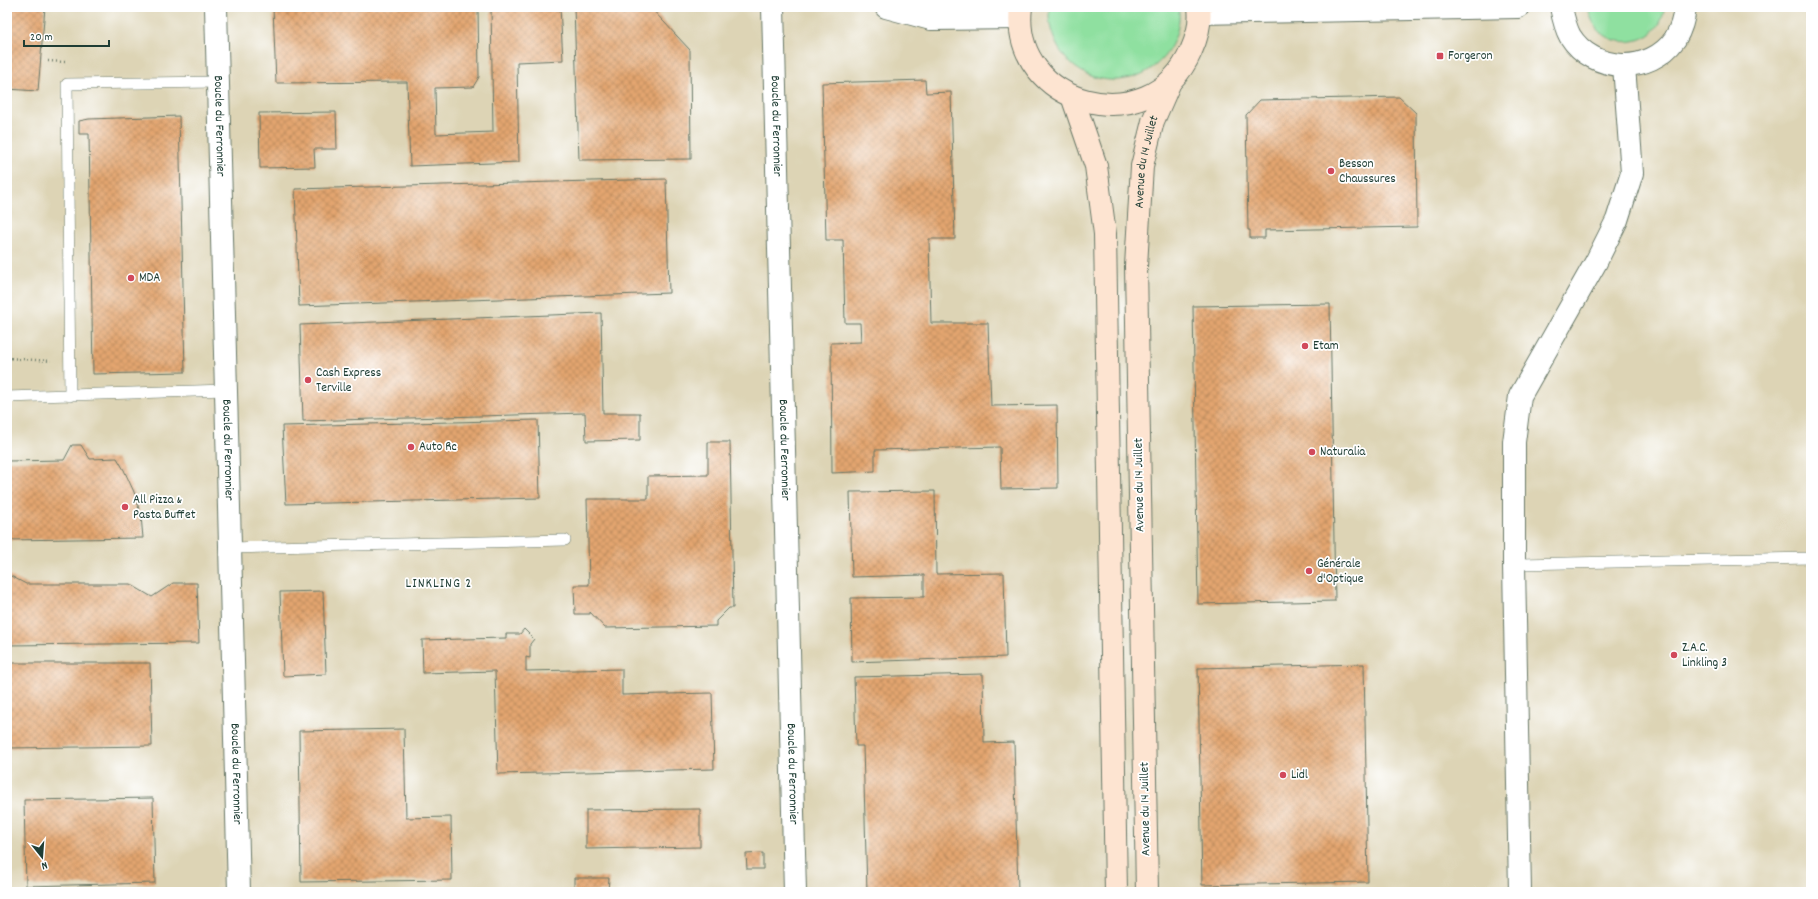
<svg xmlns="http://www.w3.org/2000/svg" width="1818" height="899" font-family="Dekko,sans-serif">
<defs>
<pattern id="building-cross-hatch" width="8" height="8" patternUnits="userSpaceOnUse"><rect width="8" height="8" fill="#e3a56f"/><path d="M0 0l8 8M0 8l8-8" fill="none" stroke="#b7885c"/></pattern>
</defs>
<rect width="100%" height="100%" fill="#fff"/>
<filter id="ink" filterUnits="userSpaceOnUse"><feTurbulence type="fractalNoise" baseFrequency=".025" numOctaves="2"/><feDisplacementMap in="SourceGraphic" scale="8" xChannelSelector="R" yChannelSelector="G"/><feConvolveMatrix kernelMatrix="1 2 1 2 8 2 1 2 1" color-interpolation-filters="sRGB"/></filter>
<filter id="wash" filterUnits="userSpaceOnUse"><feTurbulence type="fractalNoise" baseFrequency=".012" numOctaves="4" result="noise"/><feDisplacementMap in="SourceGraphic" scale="16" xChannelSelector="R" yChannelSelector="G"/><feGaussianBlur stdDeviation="0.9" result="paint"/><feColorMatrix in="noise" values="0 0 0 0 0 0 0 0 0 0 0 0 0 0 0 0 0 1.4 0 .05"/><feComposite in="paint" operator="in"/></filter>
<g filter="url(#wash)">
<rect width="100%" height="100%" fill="#ece3c4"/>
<!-- built -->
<path fill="#ddd4b5" d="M7 7H1811V892H7Z"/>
<!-- grass -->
<path fill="#8fe0a0" stroke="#578e6a" d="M1050 7H1178C1181 17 1178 30 1174 40 1152 92 1080 94 1056 43 1051 32 1047 18 1050 7Z
M1588 7H1664C1664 47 1597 59 1588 7Z"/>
<g id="blocks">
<!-- building -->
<path fill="url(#building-cross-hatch)" d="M7 7H45L38 91 7 89Z
M273 7H478L479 77 473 87 435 88 436 134 493 132 491 7H560L563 60 517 62 519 162 410 166 407 82 276 83Z
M574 7H650L690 50 691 159 579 160Z
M925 80 926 93 951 92 955 239H929L931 323H988L991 406 1057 405 1058 488 1001 489 1000 447 875 450V471L832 473 831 343 861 342 860 323H845L843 240H826L822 83Z
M1399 97 1416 113 1417 227 1265 230V238H1250V230H1248L1246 115 1260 100Z
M336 112 337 149H314L315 167 260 168 259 113Z
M179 116 185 372 93 374 89 134H79V121L89 119Z
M666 179 669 293 299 306 295 189Z
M1330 304 1335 601 1198 604 1193 306Z
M601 313 603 413H640V440L586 441 585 413 303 421 300 325Z
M538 420 540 498 286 504 282 426Z
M708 442H730L733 608H729L716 621V626L605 628 590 612V614H575L574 585H589L587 499H648V476L708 475Z
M72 445H81L90 459 117 458 124 470 134 492 141 516 143 538 7 540V461L64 460Z
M935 491 936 574 1004 573 1006 657 852 662 851 598 924 597V575L852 577 850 492Z
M7 574 26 584H130L152 597 173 583H197L199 643 7 645Z
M323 591 326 674 283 676 280 592Z
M524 629 534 639 530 644V658L526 657V671L622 669V695L712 693 714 769 498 774 495 671 423 673 422 640 506 638V634H520Z
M7 663H150L152 746 7 748Z
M1364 664 1368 882 1202 885 1198 668Z
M983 674 984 743 1014 742 1018 892H867L863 746H856L854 677Z
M404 729 406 818 451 817 452 880 301 882 299 731Z
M153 798 155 883 26 886 24 800Z
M700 809V847L586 849V810Z
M763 853V869H747L746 854Z
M574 878H609L608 892H574Z"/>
</g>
</g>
<g filter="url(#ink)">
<use href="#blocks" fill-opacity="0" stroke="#677766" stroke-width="1"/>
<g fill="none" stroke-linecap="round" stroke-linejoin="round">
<defs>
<path id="lane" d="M70 396 67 84 218 82
M7 397 226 390
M230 548 565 540
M1514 564 1811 558"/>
<g id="street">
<path id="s1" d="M216 7 239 892"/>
<path id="s2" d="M773 7 795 892"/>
<path d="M886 7 931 19 1020 18"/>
<path d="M1561 7C1563 17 1565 27 1570 36 1593 73 1650 75 1675 39 1681 29 1684 18 1685 7"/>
<path d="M1200 13 1518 7"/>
<path d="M1520 892 1514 564V442L1520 396 1596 262 1617 220 1632 173 1624 66"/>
</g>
<g id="secondary">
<path d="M1021 7C1009 106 1151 143 1191 51 1197 38 1201 22 1199 7"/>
<path d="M1072 96 1096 166 1105 234 1116 892"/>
<path id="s3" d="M1147 892 1136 266 1142 166 1153 121 1170 82"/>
</g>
</defs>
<!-- lane casing -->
<use href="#lane" stroke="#677766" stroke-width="12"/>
<!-- street casing -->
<use href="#street" stroke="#677766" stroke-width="24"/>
<!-- secondary casing -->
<use href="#secondary" stroke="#677766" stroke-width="24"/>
<!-- path -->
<path stroke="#677766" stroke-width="2.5" stroke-dasharray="1 3" stroke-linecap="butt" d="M48 61 65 62
M7 358 51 361"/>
<!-- lane -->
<use href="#lane" stroke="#fff" stroke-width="11"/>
<!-- street -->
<use href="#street" stroke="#fff" stroke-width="22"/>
<!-- secondary -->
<use href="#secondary" stroke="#fde4d1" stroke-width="22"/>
</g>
</g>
<!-- markers -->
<g fill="#d1495b" stroke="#fff" stroke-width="1.5">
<rect x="1436" y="52" width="8" height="8" rx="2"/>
<circle cx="1331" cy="171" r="4"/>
<circle cx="131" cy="278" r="4"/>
<circle cx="1305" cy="346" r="4"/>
<circle cx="308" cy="380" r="4"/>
<circle cx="411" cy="447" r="4"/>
<circle cx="1312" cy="452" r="4"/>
<circle cx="125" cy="507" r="4"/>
<circle cx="1309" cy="571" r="4"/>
<circle cx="1674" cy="655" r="4"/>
<circle cx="1283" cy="775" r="4"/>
</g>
<g text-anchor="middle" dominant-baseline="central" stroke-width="3.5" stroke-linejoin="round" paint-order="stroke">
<!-- poi labels -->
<g font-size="13" fill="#1f3d34" stroke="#fff" text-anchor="start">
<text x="1448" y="56">Forgeron</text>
<text x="1339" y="164">Besson<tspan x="1339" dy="15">Chaussures</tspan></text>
<text x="139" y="278">MDA</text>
<text x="1313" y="346">Etam</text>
<text x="316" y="373">Cash Express<tspan x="316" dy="15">Terville</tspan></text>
<text x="419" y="447">Auto Rc</text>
<text x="1320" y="452">Naturalia</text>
<text x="133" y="500">All Pizza &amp;<tspan x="133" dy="15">Pasta Buffet</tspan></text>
<text x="1317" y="564">Générale<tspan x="1317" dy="15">d'Optique</tspan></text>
<text x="1682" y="648">Z.A.C.<tspan x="1682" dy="15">Linkling 3</tspan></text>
<text x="1291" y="775">Lidl</text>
</g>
<!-- street labels -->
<g font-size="13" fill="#1f3d34" stroke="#fff">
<text stroke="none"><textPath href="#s1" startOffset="119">Boucle du Ferronnier</textPath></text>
<text stroke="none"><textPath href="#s2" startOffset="119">Boucle du Ferronnier</textPath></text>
<text stroke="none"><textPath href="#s3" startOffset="731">Avenue du 14 Juillet</textPath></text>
<text stroke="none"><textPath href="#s1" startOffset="443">Boucle du Ferronnier</textPath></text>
<text stroke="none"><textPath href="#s2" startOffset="443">Boucle du Ferronnier</textPath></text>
<text transform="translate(1140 485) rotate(-91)">Avenue du 14 Juillet</text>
<text stroke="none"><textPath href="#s1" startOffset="767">Boucle du Ferronnier</textPath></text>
<text stroke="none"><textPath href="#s2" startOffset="767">Boucle du Ferronnier</textPath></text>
<text transform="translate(1146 809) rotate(-91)">Avenue du 14 Juillet</text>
</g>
<!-- neighbourhood labels -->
<g font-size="14" letter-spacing="1" fill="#1f3d34" stroke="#fff">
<text x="439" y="584">LINKLING 2</text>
</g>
</g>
<!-- margin -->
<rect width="1818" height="899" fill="none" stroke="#fff" stroke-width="24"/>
<!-- north arrow -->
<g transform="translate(42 857) rotate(163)" stroke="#ffffff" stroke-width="3" paint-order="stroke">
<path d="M0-3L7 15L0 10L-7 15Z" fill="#1f3d34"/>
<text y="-6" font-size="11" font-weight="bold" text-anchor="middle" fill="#1f3d34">N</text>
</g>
<!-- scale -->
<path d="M24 40v6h85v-6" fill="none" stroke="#1f3d34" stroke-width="2"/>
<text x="30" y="40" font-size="12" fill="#1f3d34" stroke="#ffffff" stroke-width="3" paint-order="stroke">20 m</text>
</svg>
